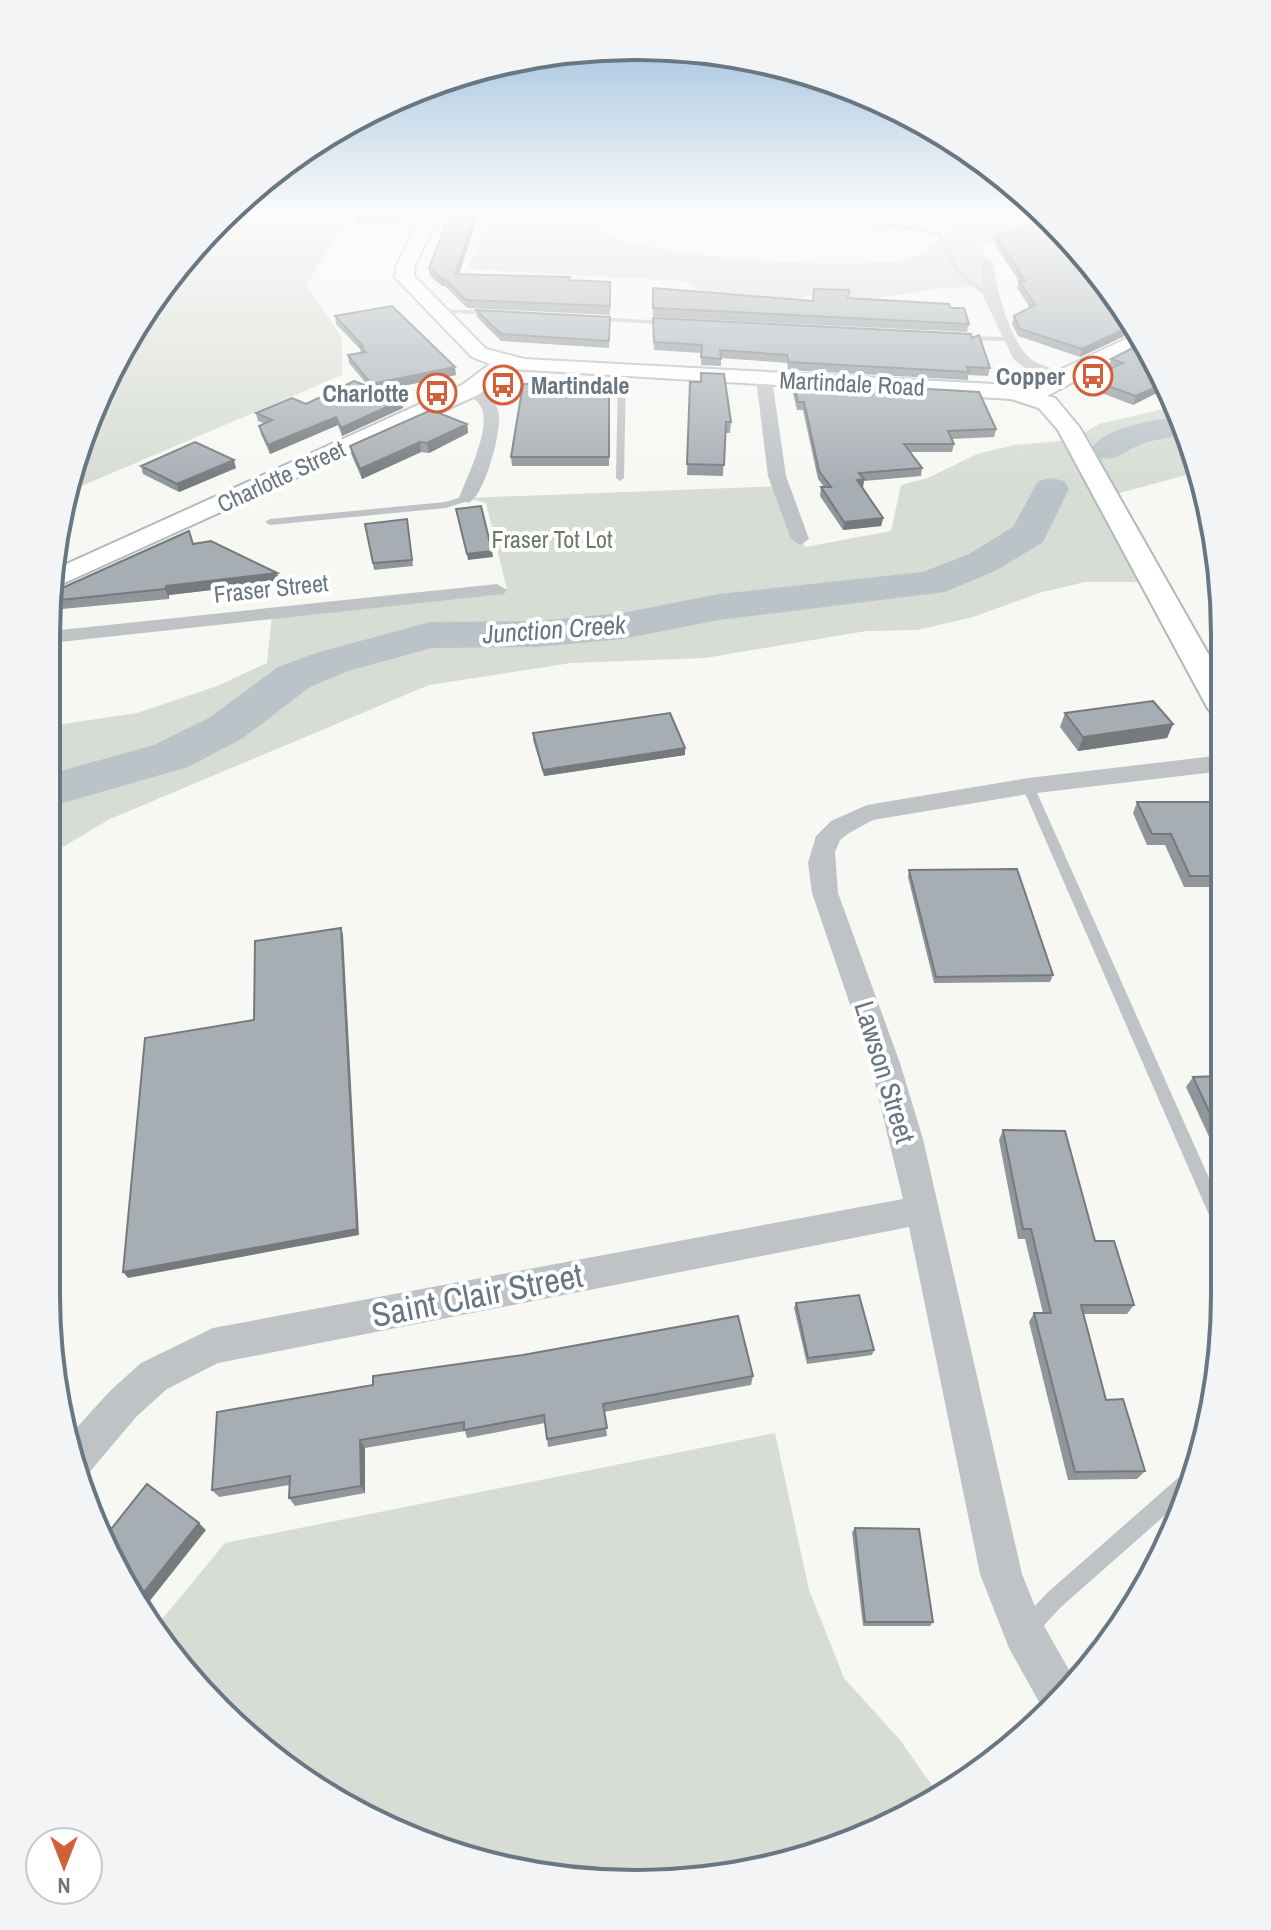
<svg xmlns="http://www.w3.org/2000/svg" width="1271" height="1930" font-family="'Archivo Narrow',sans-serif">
<rect width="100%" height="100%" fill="#f7f7f4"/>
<!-- green -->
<path fill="#d7dcd4" d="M225 216H347L307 285 342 338V375L72 490 107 375 193 246Z
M504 216H642L610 221 595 229C642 258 851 271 908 259 922 256 941 238 953 229L926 221 842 216H1047L1050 220 980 246 990 266 992 298 978 287 941 288 870 299 818 293 798 299 765 302 711 295 683 281 467 269 487 226Z
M1176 406 1201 471 1105 497 1150 582H1085L1042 592 973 617 917 630 866 631 705 658 571 663 429 685 110 819 49 855 50 726 137 713 217 686 267 663 272 615 507 589 486 503 467 498 781 486 805 547 891 531 901 485 928 478 977 454 1014 445 1073 440 1099 424Z
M775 1433 809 1590 844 1678 900 1740 940 1797 930 1805 751 1873 596 1883 410 1839 276 1762 153 1630 225 1543Z"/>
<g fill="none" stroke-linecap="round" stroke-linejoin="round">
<!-- river -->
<path fill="#bac3c8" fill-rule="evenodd" d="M1180 416 1187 434C1171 438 1151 439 1137 446 1120 454 1115 462 1096 457L1090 450C1109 424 1151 422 1180 416Z
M1051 478 1064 481 1069 489 1043 542 997 570 945 592 719 620 622 639 537 647 432 648 348 671 310 687 243 738 188 767 49 807 50 774 154 745 209 718 278 667 316 653 430 622 537 621 622 613 719 594 923 572 969 554 1013 527 1038 481Z"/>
<defs>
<path id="secondary" d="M422 216H439L415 265 414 276 486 349 524 359 1013 385 1028 389 1039 380 1138 333 1145 344 1047 396 1055 398 1080 428 1223 680V717L1212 714 1207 707 1058 430 1039 408 1011 399 511 369 478 395 51 589V571L462 385 490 364 472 357 395 277 397 265Z"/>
</defs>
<!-- secondary casing -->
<use href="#secondary" stroke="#b4b8bc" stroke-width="4"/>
<!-- lane -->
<path fill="#bfc3c6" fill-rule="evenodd" d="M838 222 899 224 941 233 962 272 994 298 989 299 957 274 937 235 899 228 836 225Z
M433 309 494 311 497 313 494 315 435 312Z
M589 317 670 321 674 323 670 325 591 320Z
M959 336 1008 337 1012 339 1008 341 962 340Z
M622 368 626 370 624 478 620 481 616 478 618 370Z
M468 495 471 496V500L446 508 270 525 265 522 270 519 445 502Z
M1028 782 1034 786 1221 1205V1231L1215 1229 1213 1224 1022 786Z
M1186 1474 1189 1475 1180 1502 1061 1607 1034 1636 1027 1640 1020 1636 1016 1629 1020 1622 1047 1593 1179 1477Z"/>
<!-- street -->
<path fill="#bfc3c6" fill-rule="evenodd" d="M987 258 993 262C996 287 1011 348 1034 361 1044 367 1059 370 1070 374V380H1060L1023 367 1013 358 984 298 981 262Z
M764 374 772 379 786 476 809 539 800 545 791 539 768 476 756 379Z
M470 385C482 389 494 397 498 410 504 426 484 499 468 503L459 498C467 477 492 427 481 407 477 399 468 396 462 390Z
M497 584 507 590 504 594 51 643V631Z
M1223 755V771L1028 794 873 820 849 833 840 840 835 852 838 893 900 1063 923 1139 1022 1574 1040 1619 1077 1684 1044 1711 1009 1648 980 1574 909 1227 218 1363 167 1389 137 1416 87 1475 76 1479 69 1436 111 1390 141 1363 213 1328 903 1199 870 1063 812 893 808 863 816 836 831 821 867 805 1028 778Z"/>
<!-- secondary -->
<use href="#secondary" fill="#fff" fill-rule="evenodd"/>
</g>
<!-- wall -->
<path fill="#90969a" d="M402 216 398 225H358L357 218Z
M449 216H478L459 275 610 282V315L467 308 445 286H442L430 276 429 268Z
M996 236 1103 277 1137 330 1080 357 1018 336 1012 324 1014 316 1030 308 1017 288 1019 281 994 243Z
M653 288 813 301 848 298 969 324 967 332 653 317Z
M476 310 610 317 609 348 501 341 477 317Z
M335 316 456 375 378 391 402 400 403 408 342 436 338 425 270 454 261 434 259 426 264 423 258 421 256 413 306 404 369 387 349 363 348 355 361 353 360 349 336 324Z
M653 318 972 338 990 368 988 376 968 375V380L788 370 787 363 721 358V366L701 365V353L654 350Z
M1111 359 1164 375 1133 405 1086 387 1088 379 1112 368 1109 367Z
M793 381 996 429 994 437 951 439 954 444 952 452H910L922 468 921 476 864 481 863 487 883 518 881 526 843 530 820 496 821 487H824L818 479 803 410H797L792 389Z
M690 382 731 422 730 433H725L723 476 687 475Z
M609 384V466H512L511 457Z
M467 424 468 433 429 453 421 452 362 479 352 456 350 446Z
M141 466 236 468 179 492 143 474Z
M407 519 413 566 374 570 365 524Z
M193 544 280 582 169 595V599L51 610V593Z
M1065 713 1173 724 1167 738 1078 751 1060 727Z
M533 733 685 748V755L544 776 533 740Z
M1137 802 1223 817 1222 911 1210 887H1184L1165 845H1147L1133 813Z
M909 870 1053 975 1050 982 934 983 908 877Z
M1221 1076V1156H1218L1186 1087 1193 1077Z
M1003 1130 1095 1241 1134 1305 1127 1314H1083L1106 1400 1145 1471 1137 1479 1068 1480 1029 1322 1034 1313H1043L1025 1239H1018L999 1140Z
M796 1303 874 1350 872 1355 807 1364 794 1308Z
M753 1376 751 1385 604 1412 607 1436 548 1447 545 1423 467 1438 465 1431 365 1448V1493L295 1506 289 1498V1485L219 1497 212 1490 217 1412Z
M855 1528 933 1622 930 1626H863L852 1532Z"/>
<!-- shaded-wall -->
<path fill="#757a7d" d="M397 216H402L398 225 397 218Z
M475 216H478L456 282 455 274Z
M441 278H444L445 286H442Z
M1133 325 1137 330 1080 357 1082 349Z
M455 367 456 375 373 392 371 384Z
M1167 382 1169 387 1133 405 1136 396Z
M402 400 403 408 342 436 341 428Z
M336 417 338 425 270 454 268 445Z
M467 424 468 433 429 453 427 443Z
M420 442 421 452 362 479 360 469Z
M234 460 236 468 179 492 177 484Z
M864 479 863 487 857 480Z
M883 518 881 526 843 530 844 522Z
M492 551 493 557 468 560 467 554Z
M277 573 280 582 169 595V599L165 589 166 586Z
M1173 724 1167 738 1078 751 1083 737Z
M685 748V755L544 776 543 770Z
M341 928 343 935 359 1235 128 1278 123 1272Z
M360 1440 365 1448V1493L361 1486Z
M199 1523 206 1530 141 1612 136 1602Z"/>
<!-- building -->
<path fill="#a7aeb3" stroke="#757a7d" stroke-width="2" d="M358 216H397V218H357Z
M449 216H475L455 274 570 277 569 280 610 282V306L466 300 444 278H441L429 268Z
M1048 218 1103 277 1133 325 1082 349 1020 329 1014 316 1035 305 1019 281H1025L996 236Z
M653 288 813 301 814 289 849 290 848 298 949 304 951 308H964L969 324 653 308Z
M392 306 455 367 371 384 348 355 366 352 360 346H363L335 316Z
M476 310 610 317 609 341 501 334Z
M653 318 971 334 972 338 979 335 990 368 967 367 969 372 789 362 787 355 720 350 721 359 701 357 702 345 654 342Z
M1144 342 1164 375 1167 382 1136 396 1088 379 1123 363 1111 359Z
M701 373 724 374 731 422H726L724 465 687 464 690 382H701Z
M354 381 402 400 341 428 336 417 268 445 259 426 272 420 256 413 292 398 306 404Z
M793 381 979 392 996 429 948 431 954 444H904L922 468 859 473 864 479 857 480 883 518 844 522 821 487H831L819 471 804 402H798Z
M523 384H609V457H511Z
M431 410 467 424 427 443 420 442 360 469 350 446Z
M195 442 234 460 177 484 141 466Z
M481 506 492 551 467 554 456 509Z
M407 519 412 560 373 563 365 524Z
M189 531 193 544 211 541 277 573 166 586 165 589 51 601V593Z
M1153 701 1173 724 1083 737 1065 713Z
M670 713 685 748 543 770 533 733Z
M1137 802H1215L1223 817 1222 889 1216 876H1190L1171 834H1152Z
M1017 869 1053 975 936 977 909 870Z
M341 928 357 1229 123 1272 145 1038 254 1020 255 941Z
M1221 1076V1137L1193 1077Z
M1003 1130 1065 1131 1095 1241H1114L1134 1305H1081L1106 1400 1123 1399 1145 1471 1075 1472 1034 1313H1051L1031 1229H1023Z
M859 1295 874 1350 808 1358 796 1303Z
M738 1316 753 1376 603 1404 607 1428 547 1439 544 1415 464 1430V1422L360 1440 361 1486 289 1498 290 1476 212 1490 217 1412 373 1385V1376L523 1355Z
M147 1484 199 1523 136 1602 104 1538Z
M855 1528 919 1529 933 1622H865Z"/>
<!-- sky -->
<linearGradient id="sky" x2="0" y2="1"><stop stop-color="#95badb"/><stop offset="0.44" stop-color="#fbfbfa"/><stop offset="1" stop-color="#fbfbfa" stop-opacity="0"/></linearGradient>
<rect width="1271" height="486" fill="url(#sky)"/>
<!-- icons -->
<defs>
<symbol id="bus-ring" viewBox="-11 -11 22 22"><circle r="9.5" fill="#fff" stroke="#d36039" stroke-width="1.5"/><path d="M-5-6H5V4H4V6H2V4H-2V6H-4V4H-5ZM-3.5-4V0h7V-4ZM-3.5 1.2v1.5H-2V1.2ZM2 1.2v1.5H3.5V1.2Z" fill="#d36039"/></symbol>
</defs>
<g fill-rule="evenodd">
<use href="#bus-ring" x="1071" y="354" width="44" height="44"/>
<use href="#bus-ring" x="481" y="363" width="44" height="44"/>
<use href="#bus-ring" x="415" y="371" width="44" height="44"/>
</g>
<g text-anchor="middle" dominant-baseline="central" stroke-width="8" stroke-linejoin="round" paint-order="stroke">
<!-- far-poi labels -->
<g font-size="24" font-weight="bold" fill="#697783" stroke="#fff" text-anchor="end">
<text x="1065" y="376">Copper</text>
<text x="531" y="385" text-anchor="start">Martindale</text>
<text x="409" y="393">Charlotte</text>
</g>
<!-- far-street labels -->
<g font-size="24" fill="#697783" stroke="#fff">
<text transform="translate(852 383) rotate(3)">Martindale Road</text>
<text transform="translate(281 476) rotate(-25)">Charlotte Street</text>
<text transform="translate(271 588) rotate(-6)">Fraser Street</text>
</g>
<!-- far-park labels -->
<g font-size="24" fill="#6b7a67" stroke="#fff">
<text x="552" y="539">Fraser Tot Lot</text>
</g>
<!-- far-water labels -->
<g font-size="26" font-style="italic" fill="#65777f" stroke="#fff">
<text transform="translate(554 629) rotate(-4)">Junction Creek</text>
</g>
<!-- street labels -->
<g font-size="28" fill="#697783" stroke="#fff">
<text transform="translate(885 1072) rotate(73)">Lawson Street</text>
</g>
<!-- near-street labels -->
<g font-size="34" fill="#697783" stroke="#fff">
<text transform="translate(477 1295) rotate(-11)">Saint Clair Street</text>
</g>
</g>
<!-- crop -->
<path d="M0 0H1271V1930H0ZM635 60H636A575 575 0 0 1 1211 635V1295A575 575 0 0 1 636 1870H635A575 575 0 0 1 60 1295V635A575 575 0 0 1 635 60Z" fill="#f3f4f5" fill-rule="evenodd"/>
<path fill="none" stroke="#697783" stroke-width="4" d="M635 60H636A575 575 0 0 1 1211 635V1295A575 575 0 0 1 636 1870H635A575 575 0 0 1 60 1295V635A575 575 0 0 1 635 60Z"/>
<!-- north arrow -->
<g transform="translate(64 1866) rotate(180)"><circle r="38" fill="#ffffff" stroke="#c3c9cd" stroke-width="2"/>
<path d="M0-6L14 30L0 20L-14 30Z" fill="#d36039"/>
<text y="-12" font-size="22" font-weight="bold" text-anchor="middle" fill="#697783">N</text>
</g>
</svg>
